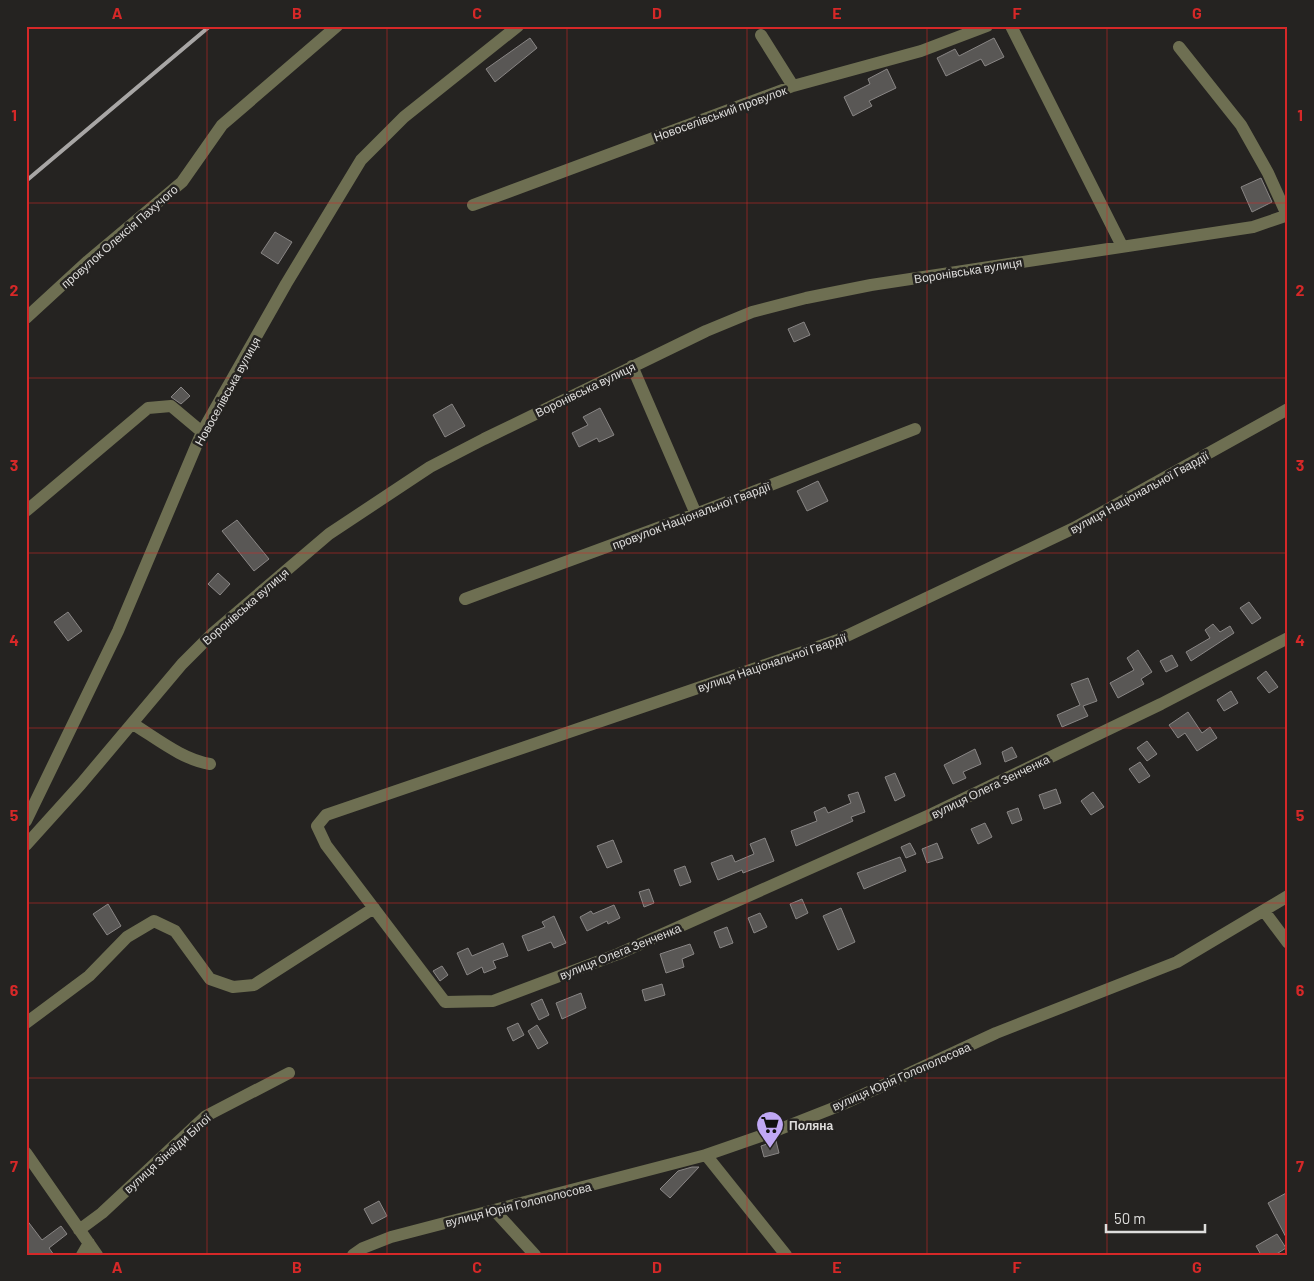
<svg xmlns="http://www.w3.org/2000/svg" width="1314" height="1281" font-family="Barlow,sans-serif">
<rect width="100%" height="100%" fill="#252321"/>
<!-- building -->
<path fill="#595755" stroke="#898685" d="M530 38 537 48 495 82 486 69Z
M994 38 1004 57 985 66 981 59 946 76 937 58 955 49 959 56Z
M887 69 896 88 869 101 872 106 853 116 844 97 870 84 868 79Z
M1261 178 1272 202 1252 212 1241 187Z
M275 232 292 242 278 264 261 253Z
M804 322 810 335 794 342 788 329Z
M181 387 190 396 181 404 171 397Z
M452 404 465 426 445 437 433 415Z
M600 408 614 435 599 442 597 438 579 447 572 433 588 425 583 417Z
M818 481 828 501 807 511 797 491Z
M237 520 269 559 254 571 222 531Z
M218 573 230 584 220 595 208 584Z
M1249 602 1261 618 1252 624 1240 608Z
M68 612 82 631 68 641 54 622Z
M1213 624 1220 632 1230 626 1234 633 1191 661 1186 652 1210 638 1205 630Z
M1138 650 1152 672 1141 679 1144 684 1118 698 1110 683 1134 670 1127 658Z
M1172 655 1178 666 1166 672 1160 661Z
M1266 671 1278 687 1269 693 1257 678Z
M1088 678 1097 701 1083 706 1088 716 1062 727 1057 715 1080 705 1071 684Z
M1231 691 1238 703 1224 711 1217 700Z
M1188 712 1202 733 1210 727 1217 738 1197 751 1185 733 1178 738 1169 725Z
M1147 741 1157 754 1147 761 1137 748Z
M1012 747 1017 757 1005 762 1002 752Z
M975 749 981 764 963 772 966 778 953 784 944 765Z
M1140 762 1150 776 1139 783 1129 769Z
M895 773 905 796 895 801 885 777Z
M1056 789 1061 803 1044 809 1039 795Z
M858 792 865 812 851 817 853 821 796 846 791 831 817 821 814 812 825 807 828 813 851 803 848 795Z
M1093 792 1104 807 1091 815 1081 801Z
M1018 808 1022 820 1012 824 1007 812Z
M985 823 992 837 978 844 971 829Z
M765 838 774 861 743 873 742 870 718 880 711 863 732 855 735 862 754 854 750 844Z
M613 840 622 862 607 868 597 846Z
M910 843 916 854 906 858 901 847Z
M937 843 943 858 927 863 922 849Z
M900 857 906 871 864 889 857 873Z
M685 866 691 882 680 886 674 870Z
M649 889 654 903 644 907 639 892Z
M802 899 808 913 796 919 790 904Z
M108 904 121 926 107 935 93 914Z
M614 905 620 918 608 924 607 921 587 931 580 917 591 911 593 914Z
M841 908 855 942 838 950 823 916Z
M760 913 767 927 754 933 748 918Z
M554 916 566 943 554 948 551 942 528 951 522 936 545 927 542 922Z
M727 927 733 943 720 948 714 932Z
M503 943 508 956 493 961 496 968 484 973 482 967 467 975 457 953 468 948 472 956Z
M690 944 694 954 682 959 684 967 666 973 660 954Z
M442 966 448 975 440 981 433 971Z
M662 984 665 995 645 1001 642 990Z
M581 993 586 1008 562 1019 556 1003Z
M542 999 549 1015 539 1020 531 1004Z
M518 1023 524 1035 513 1041 507 1028Z
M537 1025 548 1043 538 1049 528 1031Z
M776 1141 779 1153 764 1157 761 1146Z
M692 1167H699L670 1198 660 1189 678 1171Z
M1288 1192V1241L1268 1203Z
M379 1201 387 1216 372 1224 364 1209Z
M26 1219 42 1240 61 1226 67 1234 49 1248 54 1255H26Z
M1277 1234 1286 1248 1275 1255H1261L1256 1246Z"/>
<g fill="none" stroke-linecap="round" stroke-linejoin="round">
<!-- minor -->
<path stroke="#6e6f52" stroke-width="12" d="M1011 26 1122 246
M761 35 793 86
M1179 47 1241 125 1268 173 1287 215
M473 205 793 86 921 51 987 26
M26 318 88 261 182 182 222 125 337 26
M632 366 696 514
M1288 409 1074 528 838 640 326 815 317 826 326 845 445 1002 493 1001 618 954 932 814 1161 704 1288 638
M26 511 148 408 171 406 202 432
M465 599 696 514 915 429
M133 724C156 738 183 760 210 764
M26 821 118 631 202 432 286 284 361 160 404 117 518 26
M26 845 81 784 182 664 213 633 329 534 430 467 484 439 706 331 752 312 806 298 871 285 1253 227 1288 215
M1264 911 1288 943
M26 1023 89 976 127 937 154 921 175 931 210 979 233 987 254 985 374 908
M26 1153 97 1255
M706 1155 786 1255
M494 1210 535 1255
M79 1230 102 1213 206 1116 289 1073
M82 1255 89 1243
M353 1255 363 1248 391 1237 706 1155 775 1131 841 1105 996 1033 1177 962 1288 896"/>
<!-- rail -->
<path stroke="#a8a6a5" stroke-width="4" d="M26 181 210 26"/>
</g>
<!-- grid -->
<path fill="none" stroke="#d62828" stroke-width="1" stroke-opacity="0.55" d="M207 26V1255M387 26V1255M567 26V1255M747 26V1255M927 26V1255M1107 26V1255M26 203H1288M26 378H1288M26 553H1288M26 728H1288M26 903H1288M26 1078H1288"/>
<!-- icons -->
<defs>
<symbol id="supermarket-pin" viewBox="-11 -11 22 30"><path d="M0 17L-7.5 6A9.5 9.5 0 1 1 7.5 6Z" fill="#c0a8f4" stroke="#252321"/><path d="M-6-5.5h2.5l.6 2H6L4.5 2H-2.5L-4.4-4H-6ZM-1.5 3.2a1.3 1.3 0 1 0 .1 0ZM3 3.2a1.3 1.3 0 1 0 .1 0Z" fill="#111"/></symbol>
</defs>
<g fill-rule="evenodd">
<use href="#supermarket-pin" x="754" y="1109" width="32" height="43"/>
</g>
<g text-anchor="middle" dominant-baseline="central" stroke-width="5" stroke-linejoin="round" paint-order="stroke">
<!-- street labels -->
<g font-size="12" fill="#dedddc" stroke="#252321">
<text transform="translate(720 113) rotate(-20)">Новоселівський провулок</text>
<text transform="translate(119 236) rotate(-41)">провулок Олексія Пахучого</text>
<text transform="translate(968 270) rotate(-9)">Воронівська вулиця</text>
<text transform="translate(585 389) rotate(-26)">Воронівська вулиця</text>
<text transform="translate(227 391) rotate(-61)">Новоселівська вулиця</text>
<text transform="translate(1139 492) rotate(-29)">вулиця Національної Гвардії</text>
<text transform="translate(691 515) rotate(-21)">провулок Національної Гвардії</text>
<text transform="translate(245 606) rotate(-41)">Воронівська вулиця</text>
<text transform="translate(772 662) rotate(-19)">вулиця Національної Гвардії</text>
<text transform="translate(990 786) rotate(-26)">вулиця Олега Зенченка</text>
<text transform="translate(620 951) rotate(-22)">вулиця Олега Зенченка</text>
<text transform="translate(901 1076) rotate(-24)">вулиця Юрія Голополосова</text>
<text transform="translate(167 1153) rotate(-42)">вулиця Зінаїди Білої</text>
<text transform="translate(518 1204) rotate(-14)">вулиця Юрія Голополосова</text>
</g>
<!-- poi labels -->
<g font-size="12" font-weight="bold" fill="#dedddc" stroke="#252321" text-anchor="start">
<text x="789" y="1125">Поляна</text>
</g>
</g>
<!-- border -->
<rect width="1314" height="1281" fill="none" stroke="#252321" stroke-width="55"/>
<!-- scale -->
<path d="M1106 1224v8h99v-8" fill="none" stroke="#dedddc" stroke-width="2.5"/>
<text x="1114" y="1224" font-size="15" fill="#dedddc" stroke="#252321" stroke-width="4" paint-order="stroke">50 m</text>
<rect x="28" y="28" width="1258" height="1226" fill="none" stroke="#d62828" stroke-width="2"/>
<g font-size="16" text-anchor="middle" font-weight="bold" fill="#d62828">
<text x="117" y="19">A</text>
<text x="297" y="19">B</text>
<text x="477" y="19">C</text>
<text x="657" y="19">D</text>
<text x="837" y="19">E</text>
<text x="1017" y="19">F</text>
<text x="1197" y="19">G</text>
<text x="14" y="121">1</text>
<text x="1300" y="121">1</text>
<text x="14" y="296">2</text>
<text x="1300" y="296">2</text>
<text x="14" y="471">3</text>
<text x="1300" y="471">3</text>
<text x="14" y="646">4</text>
<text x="1300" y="646">4</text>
<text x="14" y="821">5</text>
<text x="1300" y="821">5</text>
<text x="14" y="996">6</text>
<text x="1300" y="996">6</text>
<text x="14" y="1172">7</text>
<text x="1300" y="1172">7</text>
<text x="117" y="1273">A</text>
<text x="297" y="1273">B</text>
<text x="477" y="1273">C</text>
<text x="657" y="1273">D</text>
<text x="837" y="1273">E</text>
<text x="1017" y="1273">F</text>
<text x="1197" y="1273">G</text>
</g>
</svg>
